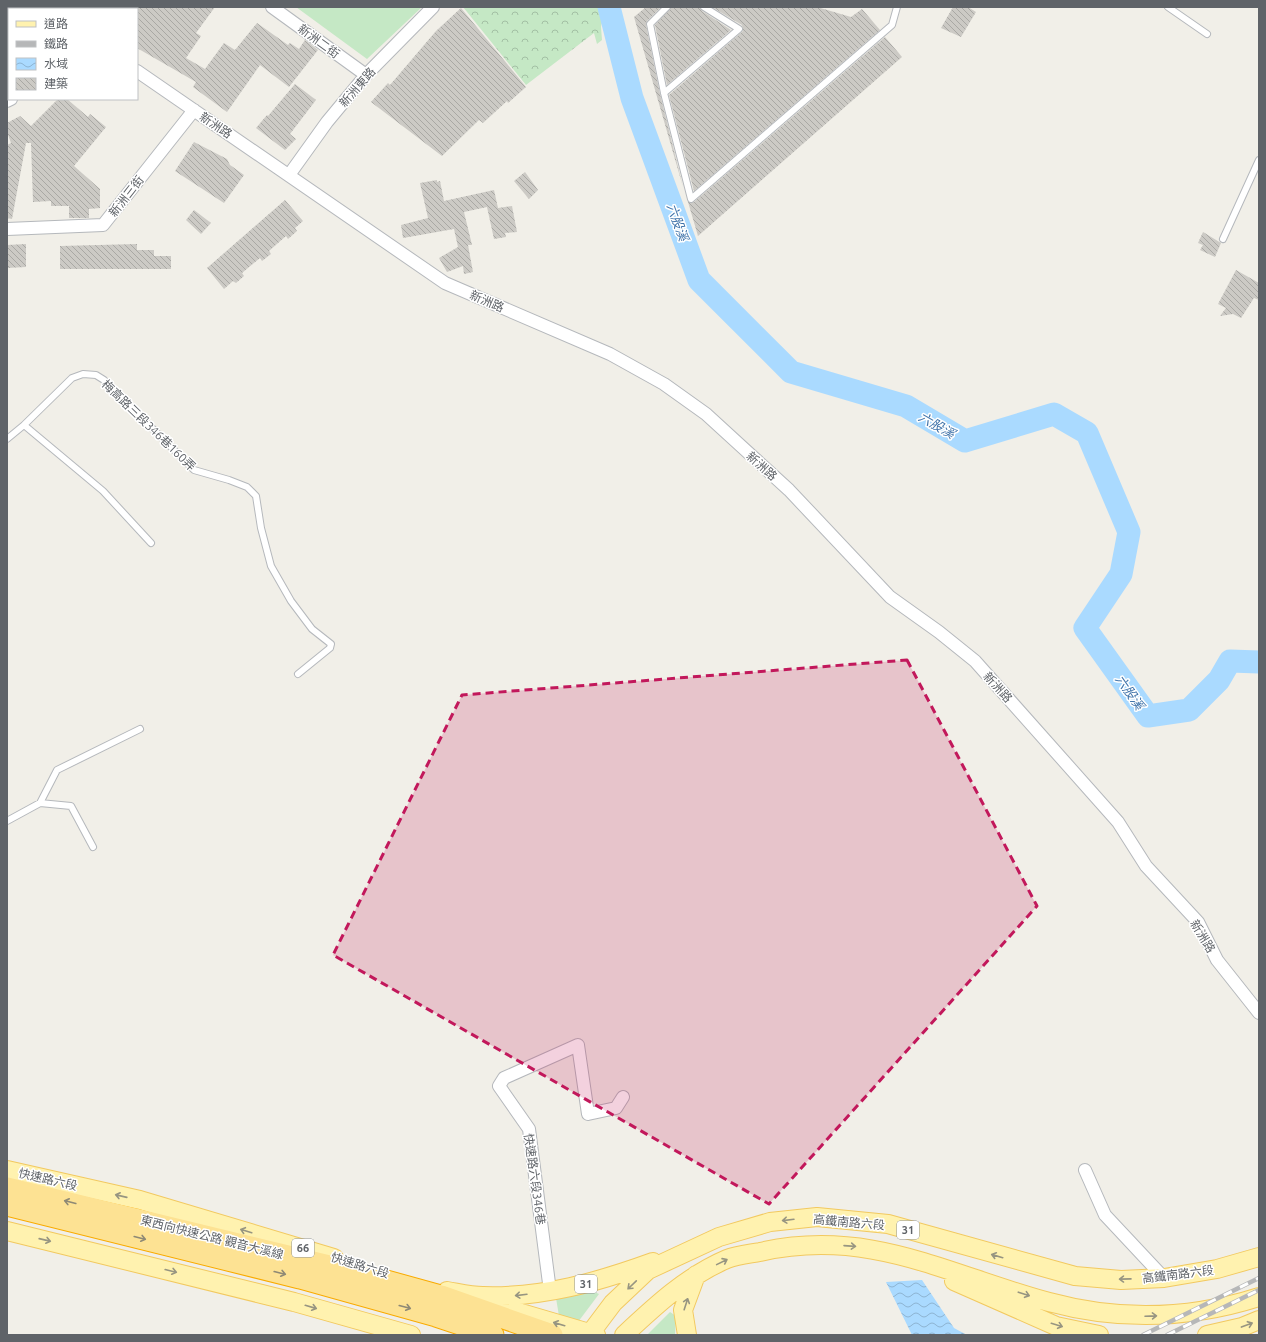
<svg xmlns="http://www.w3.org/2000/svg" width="1266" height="1342" font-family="Ubuntu,'Noto Sans TC',sans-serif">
<defs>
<pattern id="forest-crowns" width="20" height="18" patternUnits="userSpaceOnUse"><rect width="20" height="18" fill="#c5e8c5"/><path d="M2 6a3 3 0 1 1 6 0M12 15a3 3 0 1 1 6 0" fill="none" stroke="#a3c0a4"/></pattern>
<pattern id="water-waves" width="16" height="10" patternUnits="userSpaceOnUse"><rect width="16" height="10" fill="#aadaff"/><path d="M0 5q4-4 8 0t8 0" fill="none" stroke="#8eb4d2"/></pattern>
<pattern id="building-back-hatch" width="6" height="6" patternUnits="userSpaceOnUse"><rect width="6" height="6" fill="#cccac5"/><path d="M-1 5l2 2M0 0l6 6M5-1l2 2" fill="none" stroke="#a9a8a4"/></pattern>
</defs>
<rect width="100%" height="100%" fill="#f1efe8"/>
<!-- grass -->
<path fill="#c5e8c5" d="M296 7H422L367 59Z
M592 1291 599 1294 578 1322 559 1316 556 1298Z
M670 1312 676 1316 675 1335H647Z"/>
<!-- forest -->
<path fill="url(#forest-crowns)" d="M463 7H604L601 27 602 40 597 44 594 33 526 85Z"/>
<!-- water -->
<path fill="url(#water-waves)" d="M922 1280 954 1328 967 1335H912L886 1282Z"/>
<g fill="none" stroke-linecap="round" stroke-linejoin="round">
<!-- river -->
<path stroke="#aadaff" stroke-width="23" d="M609 7 632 98 699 280 791 372 906 406 965 441 1054 414 1087 433 1129 532 1121 574 1085 628 1148 716 1189 710 1219 680 1230 661 1259 662"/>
</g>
<!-- building -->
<path fill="url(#building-back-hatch)" d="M137 7H215L196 33 201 36 186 58 205 69 224 43 235 50 257 23 288 45 290 43 299 49 305 40 318 50 289 87 260 65 227 112 193 87 196 82 137 48Z
M646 7H661L647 21 646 25 660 94 683 187 634 17Z
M671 7H700L702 11 731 30 667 85 655 25Z
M712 7H817L851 17 862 9 880 30 694 191 669 95 743 31 742 25Z
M953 7H968L976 12 961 37 941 28Z
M461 8 526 87 508 103 507 101 483 123 479 120 442 156 371 102 388 83 390 85 436 31Z
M885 37 902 57 698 236 688 202H694Z
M295 84 316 100 290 134 296 139 285 150 256 128 267 115 268 116Z
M58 99H67L88 117 90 114 106 127 74 166 100 189V208L89 209V218H69V206H51V201L33 202 31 143H26L12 219 7 218V145L11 143 7 132V123L20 116 31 126Z
M194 142 227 159 230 165 244 175 224 203 175 171Z
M525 172 538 190 529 199 514 181Z
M437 180V182L440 181 444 201 494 190 498 208 512 206 517 232 505 233 506 237 494 239 487 207 464 212 472 245H468L473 272 464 274 463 266 447 272 439 258 458 247 454 229 403 238 401 225 428 218 420 183Z
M285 200 303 221 295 228 297 231 288 239 286 236 269 251 271 254 262 261 260 258 242 273 244 276 236 283 233 281 224 289 207 268Z
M194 210 211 223 201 234 186 220Z
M1203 232 1221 243 1215 257 1200 250 1203 245 1198 243Z
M26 244V267L7 268V245Z
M137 244V250H154V256H171V269H60V246Z
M1236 270 1259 283V300L1254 298 1241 318 1233 314 1220 316 1226 308 1218 304Z"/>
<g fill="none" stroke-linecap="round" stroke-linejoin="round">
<defs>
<path id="lane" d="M667 7 650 24 664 93 691 199 892 25 897 7
M1168 7 1207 34
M664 93 739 29 704 7
M1223 239 1259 160
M24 425 103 491 151 543
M7 439 24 425 72 378 83 374 96 375 104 380 194 470 229 480 247 487 256 496 261 528 271 566 291 601 312 629 331 644 330 648 298 674
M40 803 57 770 140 729
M7 821 40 803 71 806 93 847"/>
<path id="street" d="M46 7 48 9
M272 7 366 75
M137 71 445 283 610 354 664 384 706 414 789 490 890 597 939 632 975 661 1118 822 1146 866 1198 922 1217 960 1259 1013
M7 101 11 99
M289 175 327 122 366 75 433 7
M7 229 103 225 194 110
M1085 1170 1105 1215 1164 1278
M550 1291 529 1129 499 1086 504 1078 578 1045 588 1114 616 1108 623 1097"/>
<path id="primary" d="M7 1170 140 1200 334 1258
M7 1231 294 1302 411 1335
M954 1281 1056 1326 1099 1335
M447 1291C459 1293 471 1296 483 1296 542 1298 598 1282 653 1262
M497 1306 596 1335
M589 1335 613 1303 648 1270 719 1237 770 1222 817 1217 888 1224 1075 1276 1121 1280 1164 1278 1217 1269 1259 1257
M624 1335C655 1306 687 1276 727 1259 737 1255 749 1254 760 1252 869 1227 948 1275 1049 1302 1119 1321 1190 1319 1259 1297
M687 1335 683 1310 696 1275
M1207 1335 1242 1327 1259 1320"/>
<path id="highway" d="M7 1188 350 1271 441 1296 552 1335
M7 1205 300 1278 436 1316 493 1335"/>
</defs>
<!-- lane casing -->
<use href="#lane" stroke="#b5b8bc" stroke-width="8"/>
<!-- street casing -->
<use href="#street" stroke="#b5b8bc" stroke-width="14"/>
<!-- primary casing -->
<use href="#primary" stroke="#f2c960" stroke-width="20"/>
<!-- highway casing -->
<use href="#highway" stroke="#f9ab00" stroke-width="23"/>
<!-- lane -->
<use href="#lane" stroke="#fff" stroke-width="6"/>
<!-- street -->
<use href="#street" stroke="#fff" stroke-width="12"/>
<!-- primary -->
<use href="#primary" stroke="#fff2af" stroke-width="18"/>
<!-- highway -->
<use href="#highway" stroke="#fde293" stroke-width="21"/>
<defs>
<path id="rail" d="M1143 1335 1259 1278
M1167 1335 1259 1290"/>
</defs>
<!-- rail casing -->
<use href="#rail" stroke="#b6b7b8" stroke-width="4.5"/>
<!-- rail -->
<use href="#rail" stroke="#fff" stroke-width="3" stroke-dasharray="9" stroke-linecap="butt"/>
</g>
<!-- one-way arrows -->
<defs><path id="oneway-shaft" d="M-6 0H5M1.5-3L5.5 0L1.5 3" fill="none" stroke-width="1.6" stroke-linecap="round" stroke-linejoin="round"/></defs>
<g stroke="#979581">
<use href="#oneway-shaft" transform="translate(121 1196) rotate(-167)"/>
<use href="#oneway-shaft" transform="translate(788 1220) rotate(173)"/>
<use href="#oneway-shaft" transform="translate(246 1231) rotate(-163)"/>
<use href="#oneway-shaft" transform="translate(45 1240) rotate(13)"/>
<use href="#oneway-shaft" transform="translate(850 1246) rotate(4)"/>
<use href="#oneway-shaft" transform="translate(997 1256) rotate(-164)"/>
<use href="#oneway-shaft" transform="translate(722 1262) rotate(-26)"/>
<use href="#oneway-shaft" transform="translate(171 1271) rotate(14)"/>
<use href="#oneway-shaft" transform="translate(1125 1279) rotate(179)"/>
<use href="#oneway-shaft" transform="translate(632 1285) rotate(136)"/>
<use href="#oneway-shaft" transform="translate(1024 1294) rotate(18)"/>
<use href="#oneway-shaft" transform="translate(521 1295) rotate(173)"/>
<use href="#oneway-shaft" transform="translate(686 1304) rotate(-72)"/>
<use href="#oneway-shaft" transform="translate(311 1307) rotate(16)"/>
<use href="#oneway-shaft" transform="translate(1151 1316) rotate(-2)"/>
<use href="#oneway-shaft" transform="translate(559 1324) rotate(-164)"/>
<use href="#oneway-shaft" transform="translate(1057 1325) rotate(17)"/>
<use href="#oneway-shaft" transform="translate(1247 1325) rotate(-20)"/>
</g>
<g stroke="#8e8975">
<use href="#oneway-shaft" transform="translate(70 1202) rotate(-166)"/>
<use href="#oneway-shaft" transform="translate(140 1238) rotate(14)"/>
<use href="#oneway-shaft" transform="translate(280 1273) rotate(14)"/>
<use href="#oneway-shaft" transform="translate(405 1307) rotate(15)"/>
</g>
<!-- marked area -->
<path fill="#c2185b" fill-opacity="0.2" stroke="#c2185b" stroke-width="3" stroke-dasharray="8 5" stroke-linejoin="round" d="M907 660 1037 906 769 1204 333 955 462 695Z"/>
<g text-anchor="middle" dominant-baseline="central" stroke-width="3" stroke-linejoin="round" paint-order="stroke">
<!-- shield labels -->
<g fill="#fff" stroke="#8f9295" stroke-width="1">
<rect x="897" y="1221" width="22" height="18" rx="3"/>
<rect x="292" y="1239" width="22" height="18" rx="3"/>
<rect x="575" y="1275" width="22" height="18" rx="3"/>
</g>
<g font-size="11" font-weight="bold" fill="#5f6368">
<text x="908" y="1230">31</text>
<text x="303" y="1248">66</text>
<text x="586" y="1284">31</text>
</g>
<!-- street labels -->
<g font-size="12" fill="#5f6368" stroke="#fff">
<text transform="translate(319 41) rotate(36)">新洲二街</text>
<text transform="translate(357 87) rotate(-49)">新洲東路</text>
<text transform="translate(216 125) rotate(34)">新洲路</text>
<text transform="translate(126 196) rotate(-52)">新洲三街</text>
<text transform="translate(487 301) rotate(23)">新洲路</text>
<text transform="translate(149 425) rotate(44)">梅高路三段346巷160弄</text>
<text transform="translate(762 466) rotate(42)">新洲路</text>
<text transform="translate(998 687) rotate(48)">新洲路</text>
<text transform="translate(1203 936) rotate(59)">新洲路</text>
<text transform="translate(48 1179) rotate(13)">快速路六段</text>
<text transform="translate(535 1179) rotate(82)">快速路六段346巷</text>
<text transform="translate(849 1222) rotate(5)">高鐵南路六段</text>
<text transform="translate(212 1237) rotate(14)">東西向快速公路 觀音大溪線</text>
<text transform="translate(360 1265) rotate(17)">快速路六段</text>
<text transform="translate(1178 1274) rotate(-7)">高鐵南路六段</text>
</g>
<!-- water labels -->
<g font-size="13" font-style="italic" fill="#4174aa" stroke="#fff">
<text transform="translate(678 222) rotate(70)">六股溪</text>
<text transform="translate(937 425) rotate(30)">六股溪</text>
<text transform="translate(1130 692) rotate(55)">六股溪</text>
</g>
</g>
<!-- border -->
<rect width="1266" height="1342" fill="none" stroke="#5f6368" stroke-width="16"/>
<!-- legend -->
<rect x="8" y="8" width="130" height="92" fill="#ffffff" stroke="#bfc1c3"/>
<rect x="16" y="21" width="20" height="6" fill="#fff2af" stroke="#bfc1c3"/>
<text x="44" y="28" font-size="12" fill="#5f6368">道路</text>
<rect x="16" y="41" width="20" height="6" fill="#b6b7b8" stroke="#bfc1c3"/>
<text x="44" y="48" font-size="12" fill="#5f6368">鐵路</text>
<rect x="16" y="58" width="20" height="12" fill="url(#water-waves)" stroke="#bfc1c3"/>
<text x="44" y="68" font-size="12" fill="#5f6368">水域</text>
<rect x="16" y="78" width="20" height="12" fill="url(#building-back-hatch)" stroke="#bfc1c3"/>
<text x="44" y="88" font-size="12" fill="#5f6368">建築</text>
</svg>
